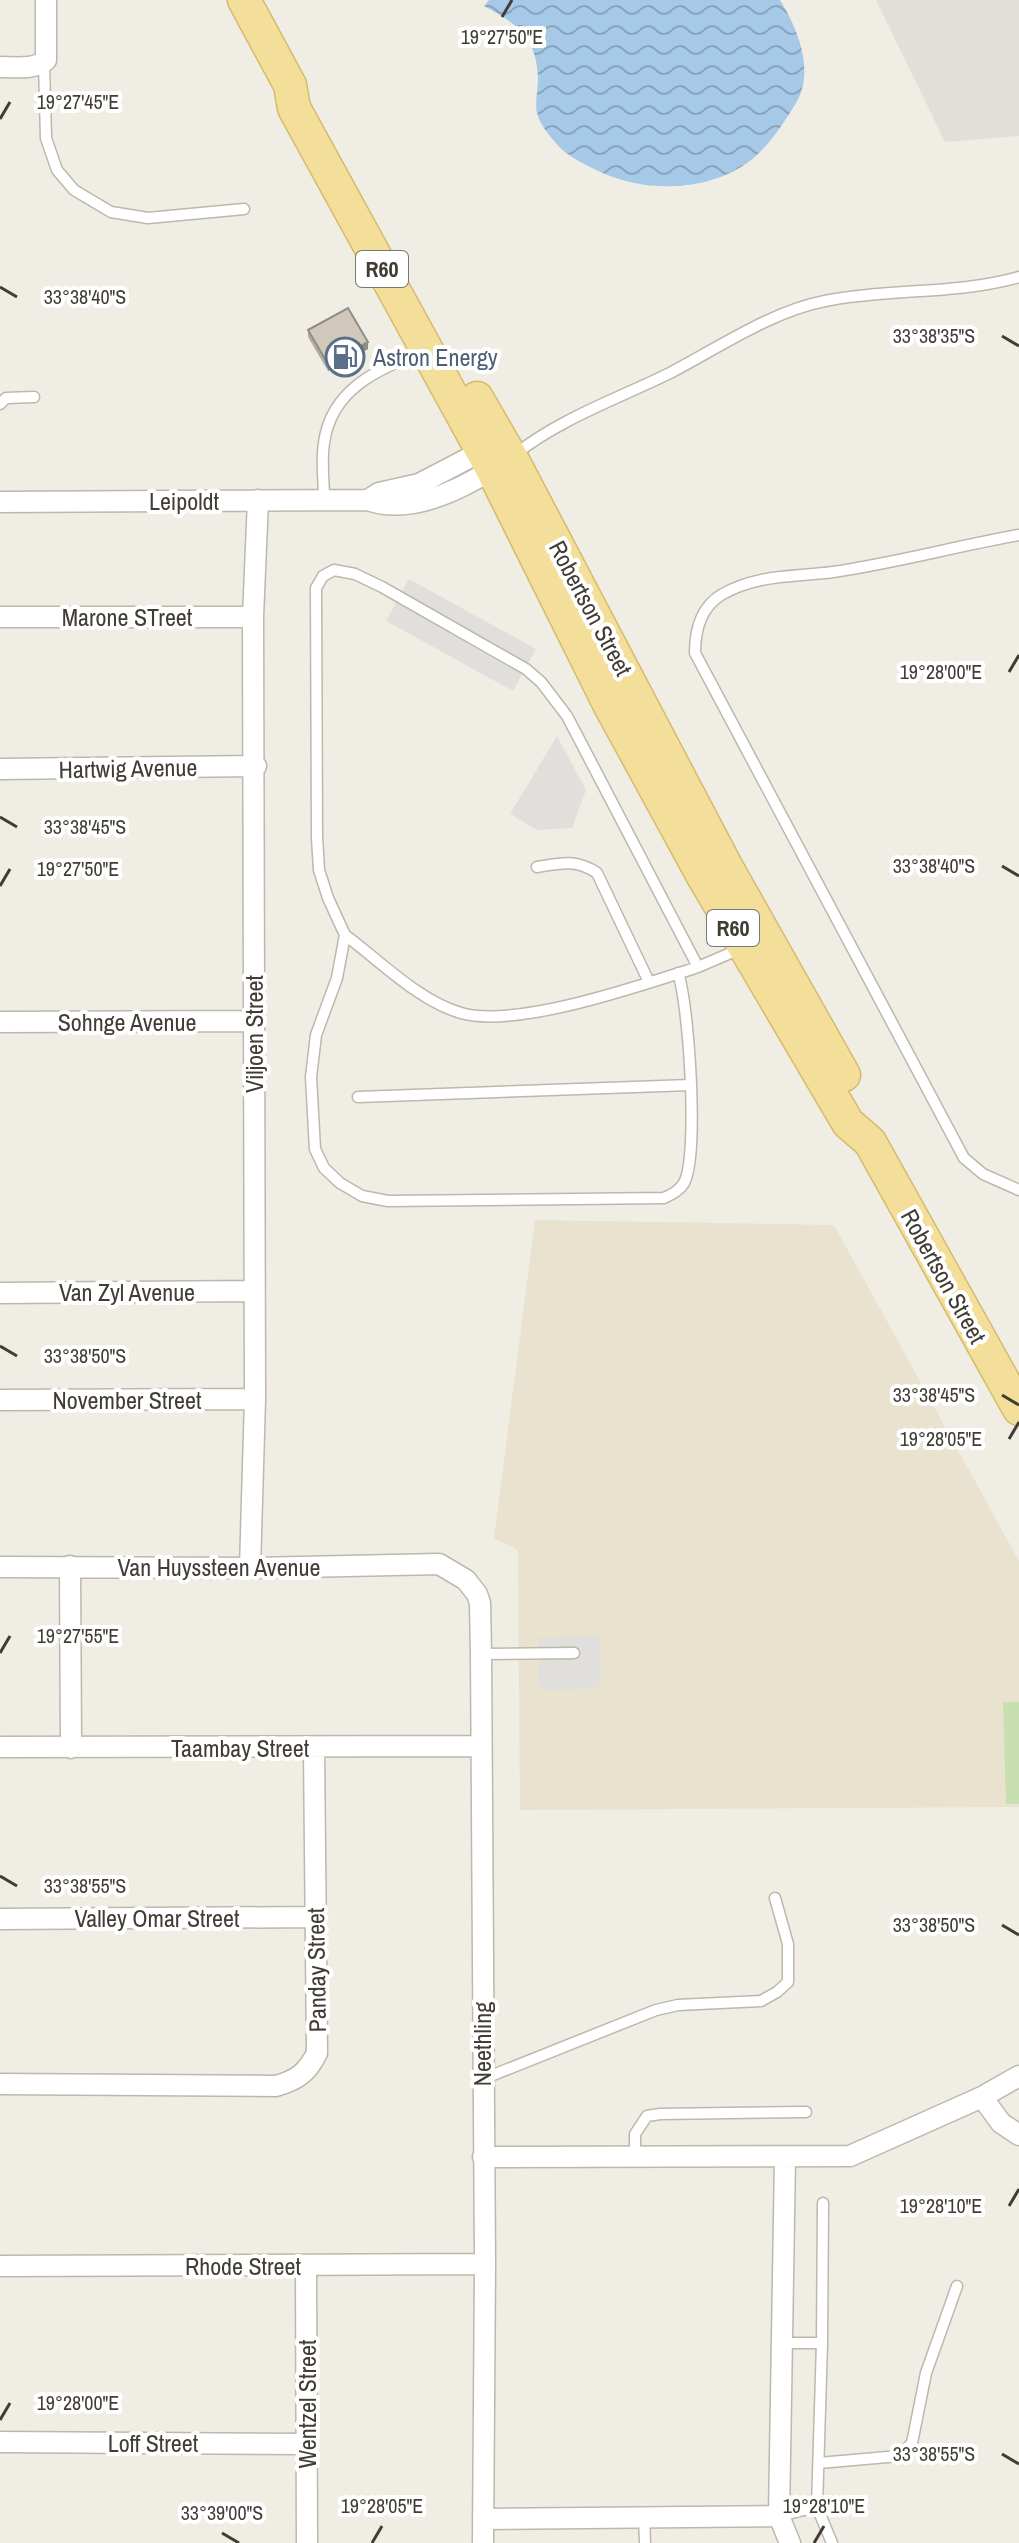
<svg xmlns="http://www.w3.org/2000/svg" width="1019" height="2543" font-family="'Archivo Narrow',sans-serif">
<defs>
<pattern id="water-waves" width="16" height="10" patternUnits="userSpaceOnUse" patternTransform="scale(2)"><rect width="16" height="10" fill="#a6c9e7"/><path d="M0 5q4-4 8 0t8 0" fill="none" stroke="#89a4bc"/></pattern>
</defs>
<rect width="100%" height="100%" fill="#f0ede4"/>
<!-- industrial -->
<path fill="#e2ded9" d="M876 0H1019V136L945 142Z"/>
<!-- education -->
<path fill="#e8e2cf" d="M535 1220 834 1225 1019 1561V1807L520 1810 518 1550 494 1538Z"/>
<!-- green -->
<path fill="#c8e0b1" d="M1003 1702H1019V1804H1006Z"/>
<!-- parking -->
<path fill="#e1dfdc" d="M409 579 536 649 513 691 386 621Z
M557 736 586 790 572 828 537 830 510 814Z
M600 1636 601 1681 597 1689 539 1690 538 1638Z"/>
<!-- water -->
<path fill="url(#water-waves)" d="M489 0H780C798 29 815 71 796 103 783 124 770 145 751 160 712 191 649 193 605 174 588 166 566 157 554 141 549 135 540 124 538 116 534 106 538 90 538 79 537 39 518 24 484 6Z"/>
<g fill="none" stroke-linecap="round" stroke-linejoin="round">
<defs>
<path id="lane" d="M44 64 46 138 57 170 74 190 111 212 148 218 244 209
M0 404 6 398 34 397
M513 456C559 419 617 399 670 373 718 348 772 311 825 301 889 288 956 295 1019 277
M324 500C324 481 321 461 324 443 331 389 379 368 425 351
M1019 535C957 546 895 563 833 572 795 577 756 574 721 595 700 608 695 631 695 653L964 1158 983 1174 1019 1190
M537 867C561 863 576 859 597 873L649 982
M345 935C379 960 420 1002 461 1013 516 1029 642 985 698 967
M678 973C689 1005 699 1155 684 1183 679 1191 672 1194 664 1198L388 1201 362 1196 340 1183 324 1168 315 1149 311 1077 316 1035 337 978 345 935 328 898 319 870 317 837 316 588 323 576 334 570 355 574 382 587 526 669 541 682 567 716 698 967 740 949
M358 1097 690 1085
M481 1654 574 1653
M483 2079 656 2010 678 2005 761 2001 777 1992 788 1982V1944L775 1898
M635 2157V2134L647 2116 660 2114 806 2112
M782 2343H822L823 2203
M822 2343 817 2507 832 2543
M819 2463 899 2456 912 2443 926 2373 957 2286
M779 2516 817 2507
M644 2517 645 2543"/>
<path id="street" d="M0 67C16 67 34 70 46 60V0
M368 500 379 493 419 484 492 446
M0 502 368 500C412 516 466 487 502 463
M0 617H253
M0 769 256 766
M0 1022 253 1021
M0 1293 254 1291
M0 1400 255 1399
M70 1566 71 1748
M0 1567 250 1568 439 1564 466 1580 477 1594 480 1603 481 1654 485 2264 483 2543
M250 1568 255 1399 253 617 258 500
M0 1747 480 1746
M0 1919 314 1917
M0 2084 276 2086C297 2080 307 2073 317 2053L314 1748
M982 2097 1001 2123 1019 2135
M483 2157 850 2156 982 2097 1019 2076
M785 2158 779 2516 790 2543
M0 2266 485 2264
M306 2266 307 2543
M0 2442 307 2444
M483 2519 779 2516"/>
<path id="primary" d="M244 0 290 85 294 108 492 469 609 704 704 878 848 1123 870 1142 1019 1409
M477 398 511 457 726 866 844 1075"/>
</defs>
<!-- lane casing -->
<use href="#lane" stroke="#bdb8ab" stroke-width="13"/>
<!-- street casing -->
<use href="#street" stroke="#bdb8ab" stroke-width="23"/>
<!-- primary casing -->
<use href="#primary" stroke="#d5bb6d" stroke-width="35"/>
<!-- lane -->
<use href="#lane" stroke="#fff" stroke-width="10"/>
<!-- street -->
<use href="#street" stroke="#fff" stroke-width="20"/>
<!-- primary -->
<use href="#primary" stroke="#f3de9a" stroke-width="32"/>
</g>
<!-- wall -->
<path fill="#b3ada1" d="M308 330 368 349 328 371 308 337Z"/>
<!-- shaded-wall -->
<path fill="#928d83" d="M368 342V349L328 371V364Z"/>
<!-- building -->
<path fill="#d0c9bb" stroke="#928d83" stroke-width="2" d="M348 308 368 342 328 364 308 330Z"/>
<!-- ticks -->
<path fill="none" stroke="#413d35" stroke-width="3" d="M502 17 512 0M0 119 10 102M0 287 17 297M1002 336 1019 346M1009 672 1019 655M0 817 17 827M1002 866 1019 876M0 886 10 869M0 1346 17 1356M1002 1395 1019 1405M1009 1439 1019 1422M0 1653 10 1636M0 1876 17 1886M1002 1925 1019 1935M1009 2206 1019 2189M0 2420 10 2403M1002 2454 1019 2464M222 2533 239 2543M372 2543 382 2526M814 2543 824 2526"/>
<!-- icons -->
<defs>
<symbol id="fuel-ring" viewBox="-11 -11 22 22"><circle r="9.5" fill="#fff" stroke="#5c6f8a" stroke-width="1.5"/><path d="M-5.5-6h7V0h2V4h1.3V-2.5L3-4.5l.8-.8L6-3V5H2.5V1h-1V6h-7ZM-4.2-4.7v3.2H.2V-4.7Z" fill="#5c6f8a"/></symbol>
</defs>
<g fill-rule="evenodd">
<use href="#fuel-ring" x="323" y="335" width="44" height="44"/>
</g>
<g text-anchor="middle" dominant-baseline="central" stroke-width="8" stroke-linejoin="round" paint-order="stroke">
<!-- shield labels -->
<g fill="#fff" stroke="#7a7772" stroke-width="2">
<rect x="356" y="251" width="52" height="36" rx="6"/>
<rect x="707" y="910" width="52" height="36" rx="6"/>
</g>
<g font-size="22" font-weight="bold" fill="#413d35">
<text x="382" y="269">R60</text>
<text x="733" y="928">R60</text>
</g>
<!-- service labels -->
<g font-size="24" fill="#4e5e75" stroke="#fff" text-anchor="start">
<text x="373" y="357">Astron Energy</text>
</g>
<!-- street labels -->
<g font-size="24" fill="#413d35" stroke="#fff">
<text x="184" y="501">Leipoldt</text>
<text transform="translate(591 608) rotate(62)">Robertson Street</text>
<text x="127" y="617">Marone STreet</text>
<text transform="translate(128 768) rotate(-1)">Hartwig Avenue</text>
<text x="127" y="1022">Sohnge Avenue</text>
<text transform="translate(254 1034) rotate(-90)">Viljoen Street</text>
<text transform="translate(944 1276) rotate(61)">Robertson Street</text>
<text x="127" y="1292">Van Zyl Avenue</text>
<text x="127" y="1400">November Street</text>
<text x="219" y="1567">Van Huyssteen Avenue</text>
<text x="240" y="1748">Taambay Street</text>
<text x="157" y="1918">Valley Omar Street</text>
<text transform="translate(316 1970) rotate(-91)">Panday Street</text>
<text transform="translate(482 2044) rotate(-90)">Neethling</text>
<text x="243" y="2266">Rhode Street</text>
<text transform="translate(307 2404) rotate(-90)">Wentzel Street</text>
<text x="153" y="2443">Loff Street</text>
</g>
</g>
<g font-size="20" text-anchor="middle" fill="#413d35" stroke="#fff" stroke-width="8" stroke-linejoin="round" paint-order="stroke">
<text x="502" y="44">19°27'50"E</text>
<text x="78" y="109">19°27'45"E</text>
<text x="85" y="304">33°38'40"S</text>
<text x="934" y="343">33°38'35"S</text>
<text x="941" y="679">19°28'00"E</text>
<text x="85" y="834">33°38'45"S</text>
<text x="934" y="873">33°38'40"S</text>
<text x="78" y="876">19°27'50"E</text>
<text x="85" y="1363">33°38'50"S</text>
<text x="934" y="1402">33°38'45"S</text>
<text x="941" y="1446">19°28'05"E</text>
<text x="78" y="1643">19°27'55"E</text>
<text x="85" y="1893">33°38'55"S</text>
<text x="934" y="1932">33°38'50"S</text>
<text x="941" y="2213">19°28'10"E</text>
<text x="78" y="2410">19°28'00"E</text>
<text x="934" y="2461">33°38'55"S</text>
<text x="382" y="2513">19°28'05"E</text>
<text x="824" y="2513">19°28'10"E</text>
<text x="222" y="2520">33°39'00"S</text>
</g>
</svg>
